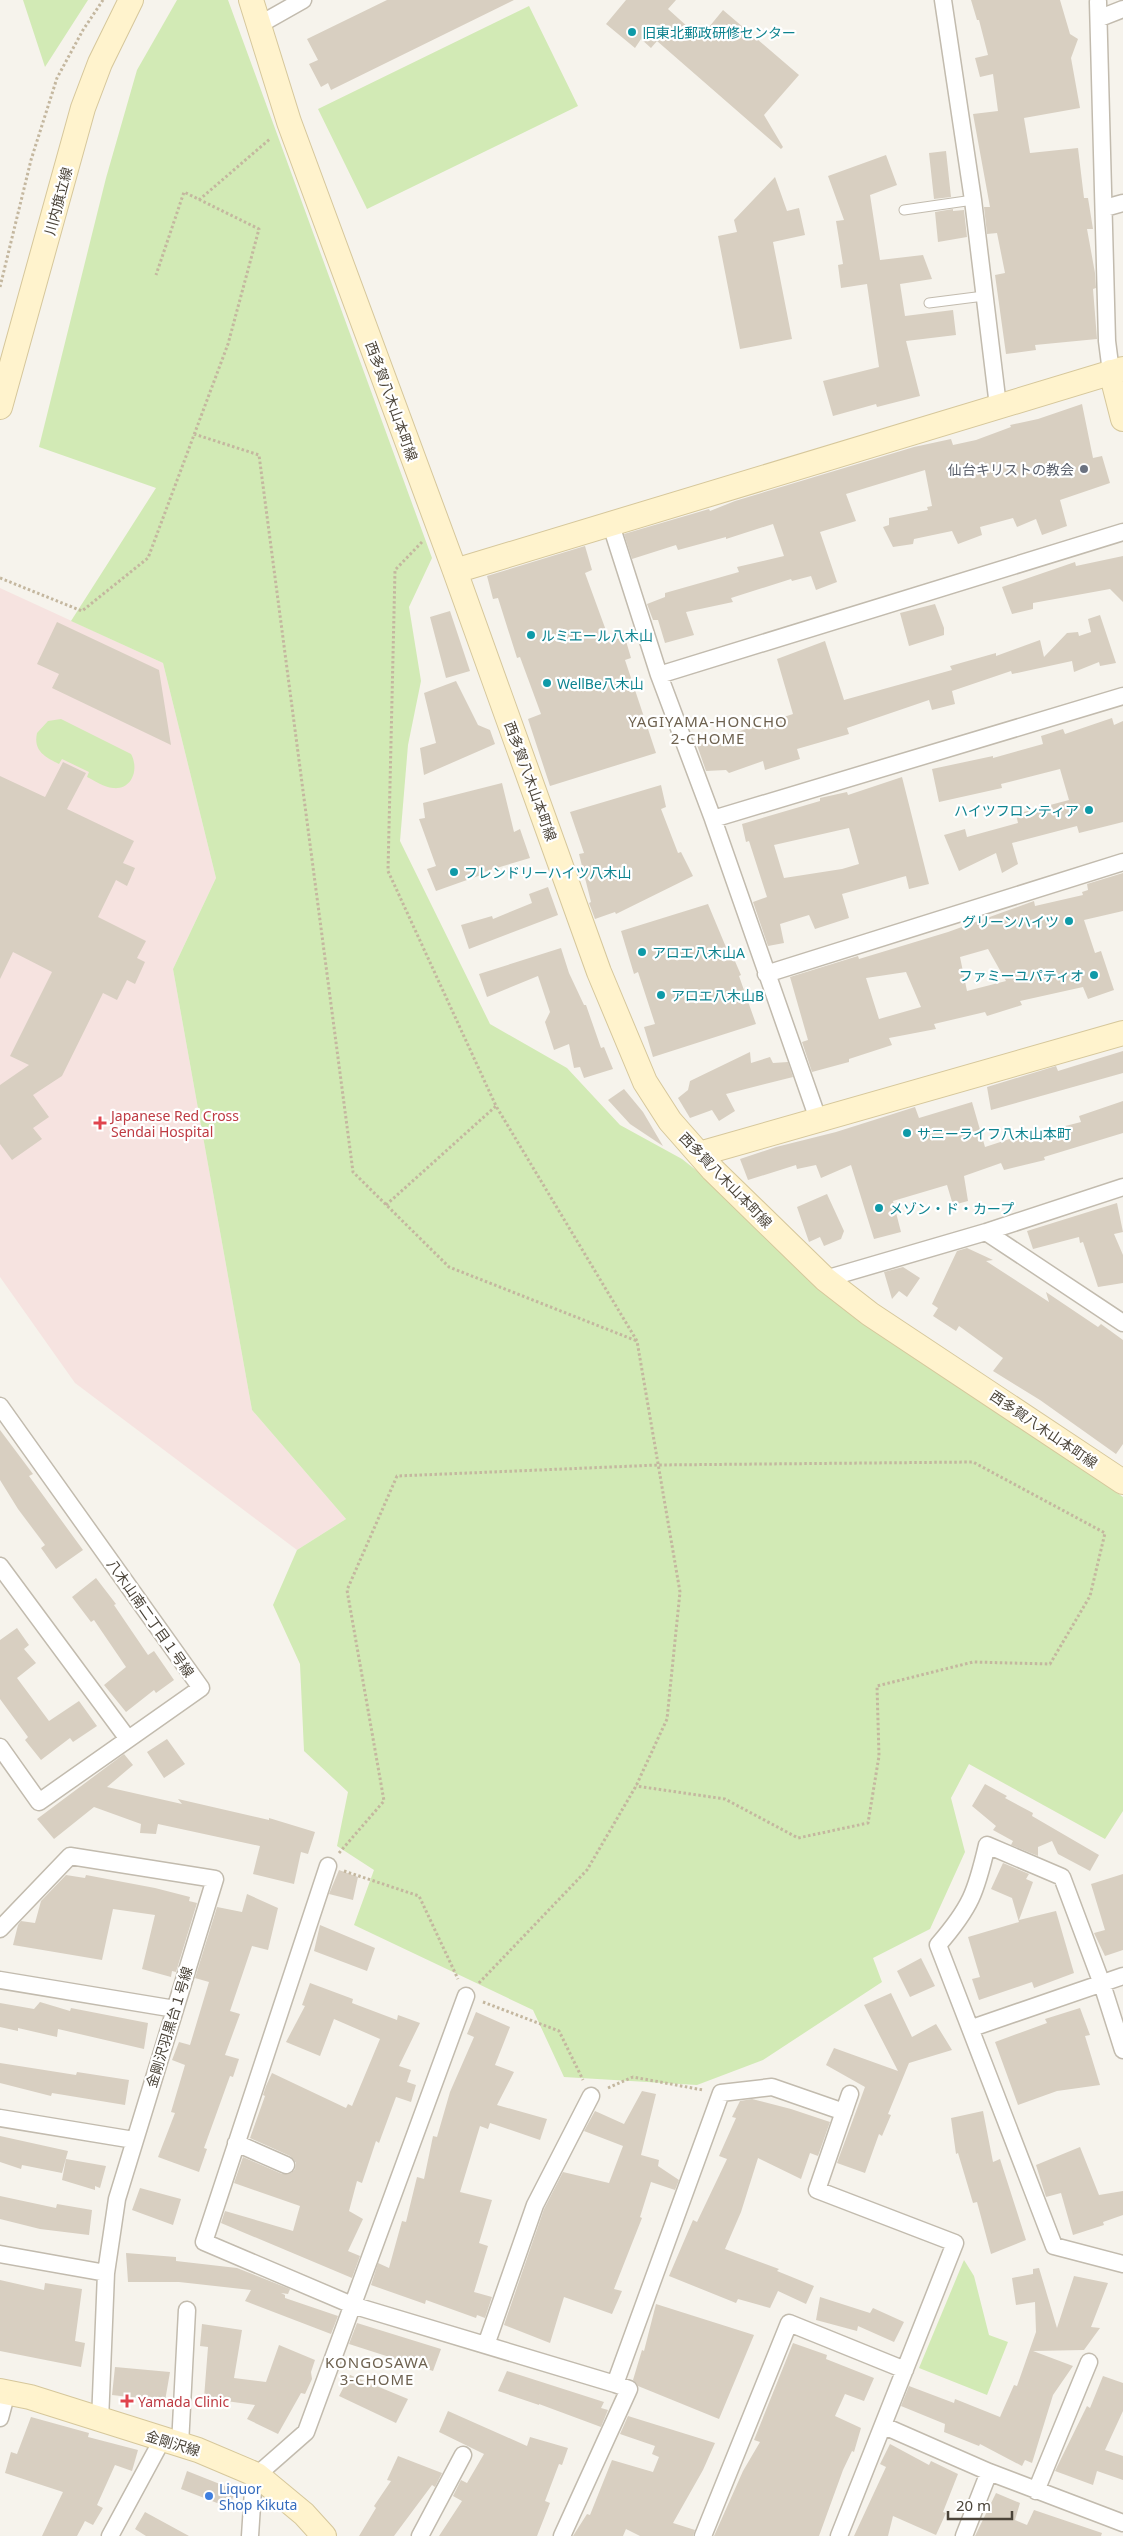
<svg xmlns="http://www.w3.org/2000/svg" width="1123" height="2536" font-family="'Noto Sans','Noto Sans JP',sans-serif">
<rect width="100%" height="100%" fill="#f6f3ec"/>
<!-- medical -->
<path fill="#f6e3e0" d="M0 588 163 663 216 878 173 969 252 1410 346 1519 297 1550 75 1383 0 1277Z"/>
<!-- green -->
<path fill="#d2eab5" d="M23 0H88L45 67Z
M177 0H228L432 558 409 607 421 681 408 745 400 841 490 1024 567 1068 620 1125 682 1159 745 1209 830 1295 1123 1497V1811L1105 1839 969 1764 951 1798 965 1852 930 1929 873 1958 882 1982 763 2060 697 2085 564 2077 533 2010 354 1925 374 1870 337 1846 348 1792 304 1751 300 1664 273 1605 297 1550 346 1519 252 1410 173 969 216 878 163 663 71 621 156 488 39 447 106 178 137 70Z
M529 6 578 106 367 209 318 109Z
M61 719 131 754C139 768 133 790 113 788 104 787 95 781 87 777L89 772 62 759 59 764C45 757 33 751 37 733L48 721Z
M964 2260 974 2276 989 2335 1008 2342 987 2395 919 2368Z"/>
<!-- building -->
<path fill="#d8cfc1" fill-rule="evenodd" d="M387 0H514L331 90 328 83 321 87 309 64 318 60 307 39Z
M626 0H676L668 9 700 38 723 10 799 75 764 115 783 147 781 149 657 41 651 48 641 39 635 48 606 24Z
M971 0H1060L1070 34 1078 39 1071 58 1080 108 1024 118 1030 153 1078 148 1084 198H1088L1093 229H1087L1095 273 1096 288 1093 289 1097 339 1035 345 1036 350 1006 354 995 275 1005 273 997 233 987 234 984 207H990L973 114 998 111 993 74 980 77 975 58 988 55 979 20H977Z
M946 151 951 197 934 199 929 153Z
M886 155 897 185 870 195 880 260 923 255 932 279 900 284 905 316 953 310 956 335 906 341 920 396 877 407 876 404 833 416 823 381 879 367 867 284 841 288 838 265 843 264 836 221 844 220 828 176Z
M775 177 787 211 799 208 805 235 773 242 792 339 740 349 718 236 737 232 734 220Z
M953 209V211L964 210 967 237 938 242 935 212Z
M1082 404 1093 458 1102 456 1110 483 1060 500 1067 526 1042 535 1036 519 1017 527 1013 518 980 527 982 535 958 544 952 531 914 539 913 544 893 547 883 527 889 525V518L928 510 927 507 932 506 925 470 846 494 856 521 820 532 837 582 816 590 811 576 792 581 791 579 731 598 733 602 686 612 694 635 665 643 658 620H653L647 604 665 597V593L739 572 737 567 784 556 773 524 726 539V537L678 550 676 545 632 559 624 534 709 509 710 511 735 501 914 447 951 439 953 445 976 440 1011 427 1010 425 1038 419Z
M585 546 592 570 585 573 608 636 626 641 631 658 625 660 656 753 550 786 528 719 541 714 520 657 517 658 498 598 493 599 487 576Z
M1123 556V602L1110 589 1033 603V609L1012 614 1002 587 1075 562 1076 566Z
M935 604 944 628V635L909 646 900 613Z
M450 611 470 671 446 678 430 617Z
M1100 615 1116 663 1100 666 1099 662 1074 672 1072 661 1012 674 1011 671 952 691 955 704 932 710 929 700 847 728 849 734 797 749 800 759 765 770 763 761 729 773 726 770 706 771 697 745 793 714 777 659 825 641 844 700 952 670 950 666 996 653V656L1040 640 1044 657 1067 633 1078 632 1079 636 1091 632 1088 619Z
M57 622 159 670 171 745 52 688 59 674 37 664Z
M456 681 478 725 490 730 495 744 424 775 420 748 436 743 424 693Z
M1112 718 1114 725 1123 721V822L1079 833 1077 826 1012 843 1018 864 1002 873 996 853 959 871 944 835 965 829 967 837 1018 823 1016 814 1069 800 1060 769 1001 784 1002 788 939 802 932 769 993 756V758L1043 744 1041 736 1063 729 1065 734Z
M63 762 86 773 67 809 134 841 123 863 135 868 127 886 116 880 98 917 146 941 137 958 145 962 135 984 127 980 117 1000 103 993 62 1076 33 1095 49 1117 33 1128 42 1139 12 1160 0 1144V1085L29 1065 10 1056 52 972 13 952 0 979V776L45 797Z
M902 777 929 884 909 889 906 876 842 894 849 918 815 929 809 915 780 924 784 943 768 946 753 902 767 897 749 841 746 842 742 824 820 801V798L847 792 848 795ZM849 828 859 864 842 869 784 878 774 845Z
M502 783 514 832 520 829 530 858 480 873 481 875 436 891 427 869 436 866 419 819 425 818 423 803Z
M661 785 666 807 661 809 678 853 681 852 693 876 616 914 615 912 595 919 589 903 591 902 579 854 584 853 570 812Z
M1123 873V911L1084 920 1095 953 1101 951 1114 990 1088 999 1083 987 1020 1001 1022 1005 987 1016 985 1012 934 1024 936 1029 889 1038 892 1045 849 1059V1062L812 1072 802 1042 808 1040 790 977 858 956 859 959 948 932 1034 901 1035 906 1083 895 1082 892 1088 890 1087 884ZM988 949 1006 981 967 991 960 957ZM906 972 921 1007 879 1019 866 978Z
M548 887 558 915 469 949 461 925 492 916 493 919 532 903 529 894Z
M708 904 728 952H731L741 975 739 976 756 1024 653 1057 644 1027 655 1024 638 972 634 974 621 931Z
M561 948 569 973 584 1005H586L601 1048 604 1047 613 1069 584 1078 580 1067 574 1068 569 1044 554 1050 545 1022 550 1012 538 976 487 997 479 974Z
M1123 1051V1073L991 1110 987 1087 1056 1066 1058 1071Z
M750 1052 751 1063 770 1057 773 1063 788 1062 793 1077 726 1094 735 1111 719 1121 712 1110 690 1118 678 1098 688 1090 690 1081Z
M624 1089 643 1112 663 1146 630 1124 608 1100Z
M1123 1101V1133L1044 1157 1045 1160 1004 1170 1001 1163 964 1176 968 1201 953 1205 947 1185 893 1201 901 1232 874 1239 851 1165 821 1178 816 1165 797 1169 796 1165 748 1180 740 1159 776 1147 836 1132 915 1107 919 1118 972 1102 985 1147 1037 1130 1038 1133 1081 1122 1079 1116Z
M827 1194 844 1231 841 1239 824 1246 820 1237 809 1242 797 1207Z
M1117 1203 1123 1232 1114 1234 1123 1255V1283L1098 1287 1083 1242 1080 1243 1079 1237 1033 1249 1027 1231Z
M967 1248 993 1260 986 1261 1049 1302 1046 1292 1098 1327 1101 1324 1123 1340V1444L1116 1454 1040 1400 993 1371 1003 1358 959 1326 956 1331 933 1316 938 1308 932 1304 957 1251Z
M903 1267 920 1278 907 1297 899 1291 892 1299 884 1272Z
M0 1430 33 1474 29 1476 83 1550 56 1569 41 1548 45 1545 18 1509 0 1480Z
M96 1578 116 1604 114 1605 148 1655 154 1651 174 1680 156 1693 154 1690 126 1712 104 1685 126 1667 94 1620 91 1622 72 1597Z
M17 1628 29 1645 24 1649 36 1663 17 1678 49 1721 79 1701 97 1726 73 1742 70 1738 41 1760 25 1740 28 1737 0 1699V1640Z
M167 1739 185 1764 164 1778 147 1752Z
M124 1754 133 1765 107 1787 182 1804 178 1799 269 1820V1818L315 1832 308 1854 301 1852 294 1884 253 1874 260 1846 158 1824 156 1834 140 1833 141 1824 94 1807 54 1839 37 1819Z
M985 1784 1007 1796 1005 1798 1033 1813 1032 1816 1099 1855 1090 1871 1058 1854 1052 1841 1038 1847V1856L1011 1845 1013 1841 993 1830 996 1826 972 1806Z
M1003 1863 1029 1874 1026 1879 1033 1882 1019 1920 1056 1911 1074 1973 1034 1988 1032 1982 979 2000 972 1979 980 1977 968 1937 1019 1922 1012 1898 991 1889Z
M339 1870 358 1877 353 1900 329 1894Z
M1123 1874V1950L1105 1956 1094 1933 1105 1930 1091 1884Z
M66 1875 85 1878 86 1875 155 1888 190 1897 189 1901 197 1903 176 1972 172 1971 171 1977 142 1969 155 1915 113 1909 102 1960 13 1945 18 1925 21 1921 35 1923 41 1901Z
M247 1894 278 1908 268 1950 252 1946 230 2011 240 2014 225 2055 239 2059 233 2077 230 2076 204 2148 207 2149 199 2172 158 2157 175 2113 171 2112 185 2065 172 2060 179 2042 190 2045 209 1982 195 1978 217 1907 242 1912Z
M320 1925 375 1948 367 1971 314 1951Z
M921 1958 935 1986 910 1997 897 1971Z
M310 1983 353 1999 352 2003 397 2020 398 2015 420 2023 399 2066 411 2070 407 2082 416 2085 411 2102 396 2097 379 2143 376 2141 362 2183 357 2181 349 2211 363 2219 348 2251 360 2256 352 2278 221 2223 225 2211 293 2231 300 2206 234 2183 243 2157 282 2174 291 2173 295 2169 296 2163 290 2156 250 2138 265 2096 263 2095 266 2086 272 2073 346 2108 348 2104 352 2106 380 2039 334 2019 320 2056 286 2042 305 2006 302 2005Z
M891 1993 912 2037 936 2024 952 2050 909 2063 888 2114 891 2115 882 2136 879 2134 865 2173 837 2163 865 2087 826 2065 834 2048 898 2071 864 2005Z
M40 2002 70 2011 71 2008 148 2023 144 2049 58 2029 57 2037 18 2028V2031L0 2027V2003L34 2009Z
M1080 2008 1090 2035 1085 2036 1100 2085 1057 2091 1018 2105 995 2042 1047 2023 1045 2019Z
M476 2012 510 2027 495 2065 514 2072 497 2105 547 2119 540 2140 490 2123 488 2129 480 2126 460 2192 492 2200 479 2243 488 2246 474 2292 492 2297 485 2318 477 2315 476 2318 426 2300 425 2304 371 2285 378 2263 389 2268 402 2221 406 2222 417 2177 424 2179 433 2136 437 2137 450 2092 474 2037 467 2034Z
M0 2063 76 2075 77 2072 129 2080 125 2105 52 2093 51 2096 0 2083Z
M642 2091 656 2094 641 2155 659 2160 658 2166 679 2180 675 2190 651 2182 640 2217 642 2218 614 2289 622 2291 612 2314 564 2297 550 2343 504 2325 544 2209 563 2172 609 2183 623 2146 584 2131 595 2111 624 2124Z
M752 2099 791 2109 830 2122 818 2156 810 2153 801 2179 758 2158 741 2212 725 2249 779 2269 777 2271 814 2286 806 2304 778 2291 770 2308 738 2299 736 2303 669 2276 693 2220 697 2222 727 2159 719 2156 736 2118 732 2117 740 2101Z
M983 2111 993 2162 1000 2159 1026 2240 991 2254 977 2202 973 2203 958 2153 956 2154 951 2118Z
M0 2136 68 2151 62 2173 22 2165 21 2169 0 2162Z
M1080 2147 1099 2195 1123 2191V2215L1103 2222 1104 2225 1073 2235 1061 2193 1046 2197 1036 2165Z
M66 2159 106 2166 100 2188 95 2186V2190L62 2180Z
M140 2188 181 2199 173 2225 132 2210Z
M0 2196 56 2208 57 2204 92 2210 89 2235 40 2229 0 2219Z
M126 2253 176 2257V2261L237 2268 290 2289 288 2294 281 2293 285 2295V2298L338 2316 331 2334 245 2301 251 2290 179 2282H128Z
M1039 2268 1057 2328 1074 2276 1108 2283 1091 2327 1100 2328 1084 2350 1033 2351 1073 2366 1053 2395 1032 2463 1025 2460 1022 2466 980 2444 979 2446 944 2432 945 2424 901 2406 909 2386 954 2403 955 2399 1000 2417 1014 2385 1017 2386 1036 2332 1035 2302 1016 2305 1012 2278 1033 2274V2269Z
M0 2280 44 2290 45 2283 82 2289 75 2341 85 2343 81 2367 0 2351Z
M820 2297 870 2313 873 2308 904 2322 894 2342 858 2326 857 2331 816 2320Z
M656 2304 754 2335 719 2419 638 2386 633 2380 642 2350 644 2351Z
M357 2323 441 2349 433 2371 349 2344Z
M202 2324 242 2330 234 2378 266 2382 279 2345 315 2360 311 2372 312 2379 305 2394 301 2393 278 2434 247 2419 255 2405 204 2398 208 2347 200 2346Z
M793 2343 827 2355 826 2359 874 2378 864 2401 845 2394 835 2416 861 2428 854 2452 852 2451 843 2470 819 2536H714L743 2471 760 2442 754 2440Z
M115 2367 170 2372 165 2401 112 2395Z
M507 2371 604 2402 601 2408 608 2410 601 2427 539 2404V2405L498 2391Z
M350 2375 408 2399 396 2423 339 2396Z
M1103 2376 1123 2383V2411L1105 2450 1123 2456V2480L1097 2471 1093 2485 1055 2471 1087 2406 1090 2408Z
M448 2411 527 2446 530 2437 568 2448 562 2465 559 2464 545 2501 550 2503 537 2536H439L462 2501 453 2496 461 2480 467 2483 484 2454 439 2432Z
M628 2416 715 2443 703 2470 673 2523 695 2530 693 2536H640L626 2529 623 2536H573L587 2514 590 2515 612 2460 653 2472 659 2457 652 2454 655 2446 620 2434Z
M31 2417 89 2433 88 2437 138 2450 132 2471 115 2465 97 2505 103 2508 93 2525 85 2521 77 2536H42L63 2492 5 2473 11 2452 17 2454Z
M890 2444 929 2465 931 2461 958 2474 943 2512 946 2513 936 2535 893 2516 888 2536H854L886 2467 880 2464Z
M398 2456 442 2473 435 2487 432 2485 394 2536H359L376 2508 374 2506 391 2481 387 2480Z
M187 2471 235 2490 230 2508 181 2489Z
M996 2493 1020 2503 1015 2520 1027 2525 1034 2510 1102 2533 1101 2536H975Z
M145 2512 189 2536H146L135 2529Z"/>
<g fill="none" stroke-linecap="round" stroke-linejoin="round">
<defs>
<path id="lane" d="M904 210 973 200
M929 303 984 296"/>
<path id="street" d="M943 0 973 200 998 406
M1098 2 1107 341 1111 372
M1100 18 1123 9
M257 26 303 0
M1105 208 1123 203
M611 525 659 675 713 819 819 1122
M659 675 1123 532
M713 819 1123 696
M766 974 1123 862
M986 1232 1123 1323
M825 1279 986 1232 1123 1187
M0 1406 201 1688 39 1802 0 1747
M0 1566 128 1739
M328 1866 204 2242 352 2305 615 2384
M0 1929 70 1856 215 1879 117 2199 106 2273 100 2421
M0 1980 175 2009
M972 2028 1123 1976
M1123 2050 1102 1984 1062 1877 987 1845C976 1892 971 1907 938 1945L1054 2246 1123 2264
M0 2118 134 2140
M236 2143 286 2165
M0 2254 106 2273
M486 2345 535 2205 591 2096
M0 2418 7 2392
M884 2426 989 2472 1123 2523
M180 2445 187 2310
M1036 2491 1089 2362
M110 2536 162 2440
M250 2536 253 2490 257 2475 306 2432 466 1996
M420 2536 463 2455
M562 2536 629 2389 615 2384 721 2093 772 2087 844 2112
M703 2536 789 2323 905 2370
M839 2536 955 2243 817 2190 850 2094
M964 2536 989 2472"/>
<path id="secondary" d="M251 0 289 122 455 571 599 972 645 1082 670 1121 713 1170 825 1279 870 1314 1123 1482
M1111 372 1123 419
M0 407 83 108 100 63 131 0
M455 571 1123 369
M699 1154 1123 1033
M0 2391 30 2397 198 2450 257 2475 304 2514 324 2536"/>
</defs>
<!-- lane casing -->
<use href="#lane" stroke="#c2bbae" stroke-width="11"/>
<!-- street casing -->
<use href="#street" stroke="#c2bbae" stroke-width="19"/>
<!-- secondary casing -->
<use href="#secondary" stroke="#d6c79b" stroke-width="26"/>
<!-- path -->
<path stroke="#c4b79f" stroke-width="3" stroke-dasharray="2.5 2.5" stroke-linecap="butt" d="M199 200 271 138
M0 287 31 160 57 78 83 30 103 0
M194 434 259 455 353 1172 449 1267 637 1341
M422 542 395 570 388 871 496 1106 637 1341 680 1592 667 1719 636 1786 587 1870 478 1984
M0 578 82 611 148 558 228 344 259 229 184 192 156 275
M386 1205 496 1106
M339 1853 384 1801 347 1590 397 1476 658 1465 973 1462 1105 1533 1090 1596 1050 1664 973 1662 877 1686 879 1756 868 1823 798 1838 725 1799 636 1786
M344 1871 419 1896 458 1979
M483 2002 559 2031 583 2080
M608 2088 633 2077 703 2090"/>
<!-- lane -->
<use href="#lane" stroke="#fff" stroke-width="9"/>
<!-- street -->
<use href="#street" stroke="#fff" stroke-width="16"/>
<!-- secondary -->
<use href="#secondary" stroke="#fff3cd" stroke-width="24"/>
</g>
<!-- markers -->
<g fill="#0f9aa8" stroke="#fff" stroke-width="2">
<circle cx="632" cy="32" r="5"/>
<circle cx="531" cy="635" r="5"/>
<circle cx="547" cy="683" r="5"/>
<circle cx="1089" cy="810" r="5"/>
<circle cx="454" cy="872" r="5"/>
<circle cx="1069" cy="921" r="5"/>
<circle cx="642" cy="952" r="5"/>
<circle cx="1094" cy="975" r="5"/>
<circle cx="661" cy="995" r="5"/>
<circle cx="907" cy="1133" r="5"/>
<circle cx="879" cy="1208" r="5"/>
</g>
<circle fill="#6b7280" stroke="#fff" stroke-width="2" cx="1084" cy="469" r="5"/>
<g fill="#e0444e" stroke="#fff" stroke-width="2">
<path d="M97.5 1115.5h5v5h5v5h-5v5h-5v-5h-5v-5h5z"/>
<path d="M124.5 2393.5h5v5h5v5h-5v5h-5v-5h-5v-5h5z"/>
</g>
<circle fill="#3f7fe0" stroke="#fff" stroke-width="2" cx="209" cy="2496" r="5"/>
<g text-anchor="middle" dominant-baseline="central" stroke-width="4.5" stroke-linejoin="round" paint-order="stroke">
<!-- culture labels -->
<g font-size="14" fill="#0d838f" stroke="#fff" text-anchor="start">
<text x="642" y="32">旧東北郵政研修センター</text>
<text x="541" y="635">ルミエール八木山</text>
<text x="557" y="683">WellBe八木山</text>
<text x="1079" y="810" text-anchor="end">ハイツフロンティア</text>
<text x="464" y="872">フレンドリーハイツ八木山</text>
<text x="1059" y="921" text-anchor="end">グリーンハイツ</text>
<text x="652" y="952">アロエ八木山A</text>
<text x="1084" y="975" text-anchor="end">ファミーユパティオ</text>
<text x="671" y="995">アロエ八木山B</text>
<text x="917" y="1133">サニーライフ八木山本町</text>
<text x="889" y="1208">メゾン・ド・カープ</text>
</g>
<!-- street labels -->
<g font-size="14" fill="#4b4439" stroke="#fff">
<text transform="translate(58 201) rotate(-75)">川内旗立線</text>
<text transform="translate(392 401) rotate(70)">西多賀八木山本町線</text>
<text transform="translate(531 781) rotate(70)">西多賀八木山本町線</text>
<text transform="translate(726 1180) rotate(46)">西多賀八木山本町線</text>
<text transform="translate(1044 1429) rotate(34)">西多賀八木山本町線</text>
<text transform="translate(151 1618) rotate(55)">八木山南二丁目１号線</text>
<text transform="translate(169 2027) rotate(-73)">金剛沢羽黒台１号線</text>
<text transform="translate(173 2443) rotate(17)">金剛沢線</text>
</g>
<!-- worship labels -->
<g font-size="14" fill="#5b616d" stroke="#fff" text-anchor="end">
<text x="1074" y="469">仙台キリストの教会</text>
</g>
<!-- health labels -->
<g font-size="14" fill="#be3a42" stroke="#fff" text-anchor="start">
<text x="111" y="1115">Japanese Red Cross<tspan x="111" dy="16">Sendai Hospital</tspan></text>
<text x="138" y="2401">Yamada Clinic</text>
</g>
<!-- shop labels -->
<g font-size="14" fill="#366cbe" stroke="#fff" text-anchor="start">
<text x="219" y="2488">Liquor<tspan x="219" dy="16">Shop Kikuta</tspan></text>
</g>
<!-- neighbourhood labels -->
<g font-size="15" letter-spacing="1" fill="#6e6250" stroke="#fff">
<text x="708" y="721">YAGIYAMA-HONCHO<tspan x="708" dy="17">2-CHOME</tspan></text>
<text x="377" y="2362">KONGOSAWA<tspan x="377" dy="17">3-CHOME</tspan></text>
</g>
</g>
<!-- scale -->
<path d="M948 2511v8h64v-8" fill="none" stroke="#4b4439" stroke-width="2.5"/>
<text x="956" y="2511" font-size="15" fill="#4b4439" stroke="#ffffff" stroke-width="4" paint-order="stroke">20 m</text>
</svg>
